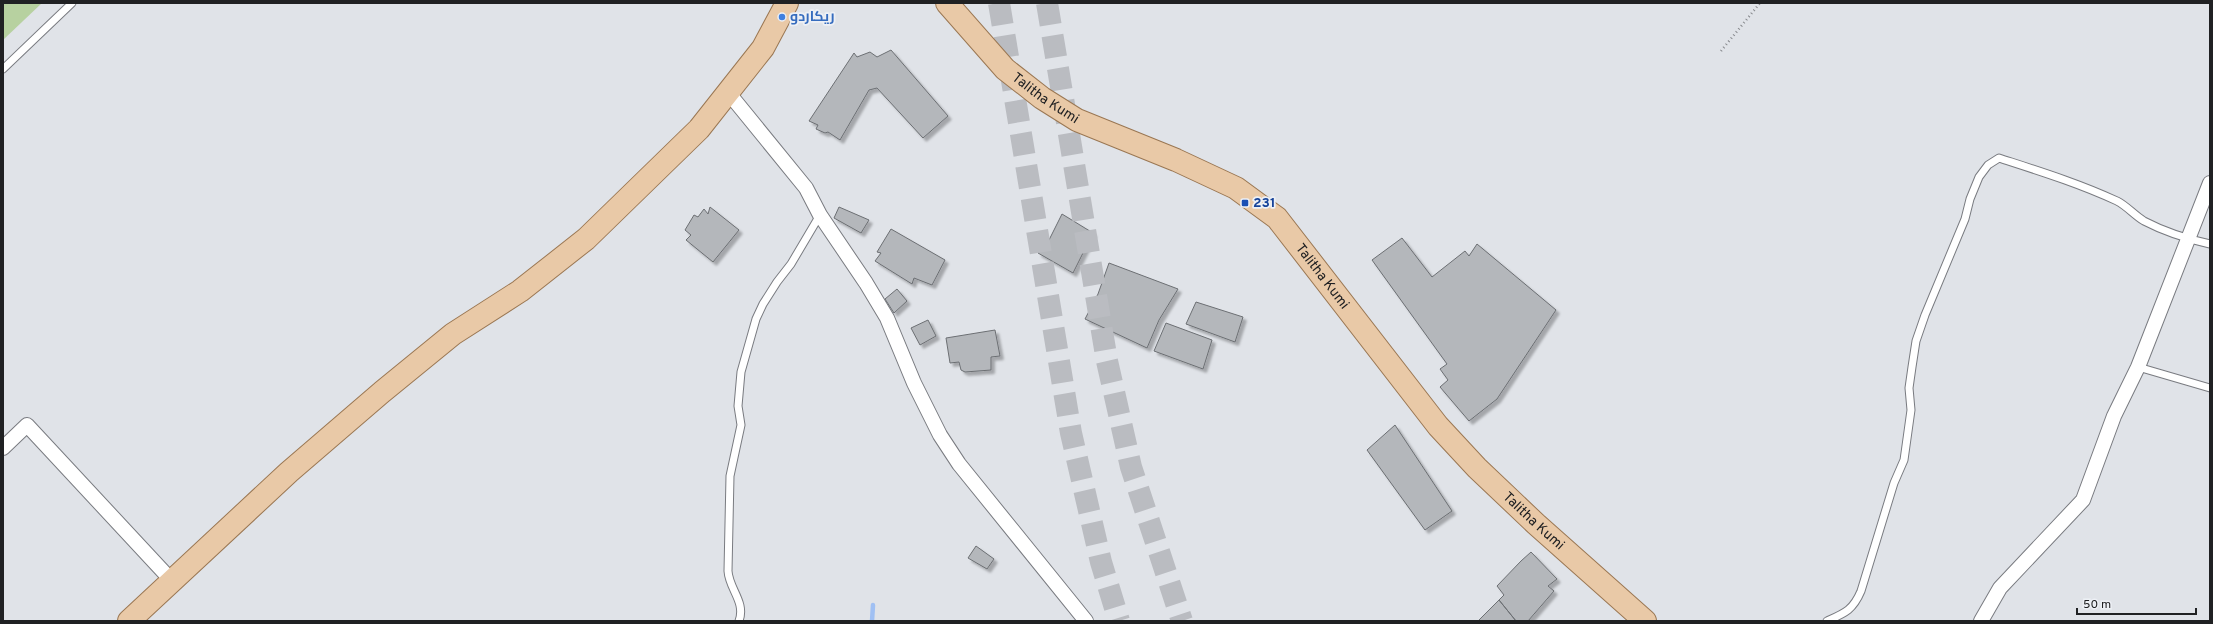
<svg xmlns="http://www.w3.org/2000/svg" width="2213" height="624" font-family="Overpass,Cairo,sans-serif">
<defs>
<filter id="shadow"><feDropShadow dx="3.5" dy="3.5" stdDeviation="1" flood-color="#0004"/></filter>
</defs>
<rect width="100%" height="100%" fill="#e0e3e8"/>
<!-- green -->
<path fill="#b7d1a0" d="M3 3H42L3 40Z"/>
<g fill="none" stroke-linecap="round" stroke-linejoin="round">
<!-- stream -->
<path stroke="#a0c0f3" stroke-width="4.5" d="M872 621 873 605"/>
</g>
<!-- building -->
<path fill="#b4b7bb" stroke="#6c6f73" filter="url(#shadow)" d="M891 50 948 116 923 138 877 88 869 90 840 140 828 132 825 133 816 129 818 125 809 121 854 53 857 57 870 52 877 57Z
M710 207 739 230 713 262 686 240 691 235 685 230 694 215 698 217 704 209 708 214Z
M839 207 869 220 861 233 834 218Z
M1062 214 1093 233 1073 273 1038 253 1043 243 1047 244Z
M891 229 945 260 932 285 914 278 912 284 875 261 881 253 877 252Z
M1402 238 1432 277 1465 251 1469 256 1477 244 1556 310 1497 399 1469 421 1440 387 1448 380 1440 369 1447 364 1372 260Z
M1109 263 1178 289 1159 320 1147 348 1085 319 1098 294Z
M897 289 907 301 894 313 885 299Z
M1196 302 1243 317 1235 342 1186 324Z
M928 320 936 336 920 345 911 328Z
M1166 323 1212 340 1203 369 1154 351Z
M995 330 1000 356 991 357V370L965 372 961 370 959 362 950 363 946 338Z
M1395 425 1452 511 1425 530 1367 450Z
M976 546 994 559 987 569 968 558Z
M1531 552 1557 579 1548 586 1554 591 1528 621H1516L1499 600 1504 595 1497 586 1521 561Z
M1499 600 1516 621H1478Z"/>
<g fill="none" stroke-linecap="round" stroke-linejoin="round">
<!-- highway-tunnel -->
<path stroke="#babcc1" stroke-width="22" stroke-dasharray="22 11" stroke-linecap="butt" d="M999 3 1071 433 1101 562 1119 621
M1047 3 1107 361 1131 467 1182 621"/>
<defs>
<path id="lane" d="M3 69 72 3
M2138 367 2210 388
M739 621C746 602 729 589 728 571L730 476 741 425 738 406 741 372 756 319 763 304 777 282 791 264 820 215
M1827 621C1845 613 1853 610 1861 591L1894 483 1904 460 1911 410 1909 388 1912 367 1916 341 1925 315 1965 219 1970 199 1979 177 1988 165 1999 158C2039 171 2078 183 2117 201 2127 206 2134 215 2144 221 2165 232 2187 239 2210 244"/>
<path id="street" d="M727 91 806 188 820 215 866 283 887 318 914 383 940 435 959 464 1086 621
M3 448 27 425 173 582
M1981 621 2000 588 2083 500 2114 416 2138 367 2210 183"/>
<g id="primary">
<path id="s1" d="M947 3 1005 69 1042 98 1077 120 1176 160 1236 188 1277 218 1438 426 1477 468 1536 524 1645 621"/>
<path d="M129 621 289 472 382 392 453 334 520 291 586 239 699 129 763 48 787 3"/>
</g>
</defs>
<!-- lane casing -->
<use href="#lane" stroke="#797b80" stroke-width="9"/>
<!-- street casing -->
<use href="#street" stroke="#797b80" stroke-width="16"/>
<!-- primary casing -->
<use href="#primary" stroke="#9a7753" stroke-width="24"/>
<!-- path -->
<path stroke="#87898d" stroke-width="2.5" stroke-dasharray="1 3" stroke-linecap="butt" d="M1721 51 1760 3"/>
<!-- lane -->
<use href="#lane" stroke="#fff" stroke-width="7"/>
<!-- street -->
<use href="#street" stroke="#fff" stroke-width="14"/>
<!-- primary -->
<use href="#primary" stroke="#e9c9a7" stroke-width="22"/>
</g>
<!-- markers -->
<circle fill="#3f7fe0" stroke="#edf0f5" stroke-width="1.5" cx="782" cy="17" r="4"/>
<rect fill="#1a4fb4" stroke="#edf0f5" stroke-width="1.5" x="1241" y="199" width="8" height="8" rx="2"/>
<g text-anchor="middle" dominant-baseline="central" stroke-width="3.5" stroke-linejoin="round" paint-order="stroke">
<!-- shop labels -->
<g font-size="14" font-weight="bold" fill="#366cbe" stroke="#edf0f5" text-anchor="start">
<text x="790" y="17">ريكاردو</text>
</g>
<!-- street labels -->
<g font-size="14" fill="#202123" stroke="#edf0f5">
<text stroke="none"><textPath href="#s1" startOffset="138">Talitha Kumi</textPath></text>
<text stroke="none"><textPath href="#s1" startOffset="474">Talitha Kumi</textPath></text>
<text stroke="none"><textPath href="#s1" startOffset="798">Talitha Kumi</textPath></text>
</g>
<!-- transit labels -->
<g font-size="14" font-weight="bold" fill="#164399" stroke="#edf0f5" text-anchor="start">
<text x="1253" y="203">231</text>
</g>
</g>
<!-- border -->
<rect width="2213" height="624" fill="none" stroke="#202123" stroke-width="8"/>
<!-- scale -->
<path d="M2077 608v6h119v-6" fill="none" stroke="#202123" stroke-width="2"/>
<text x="2083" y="608" font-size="12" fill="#202123" stroke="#edf0f5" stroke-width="3" paint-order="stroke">50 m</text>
</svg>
